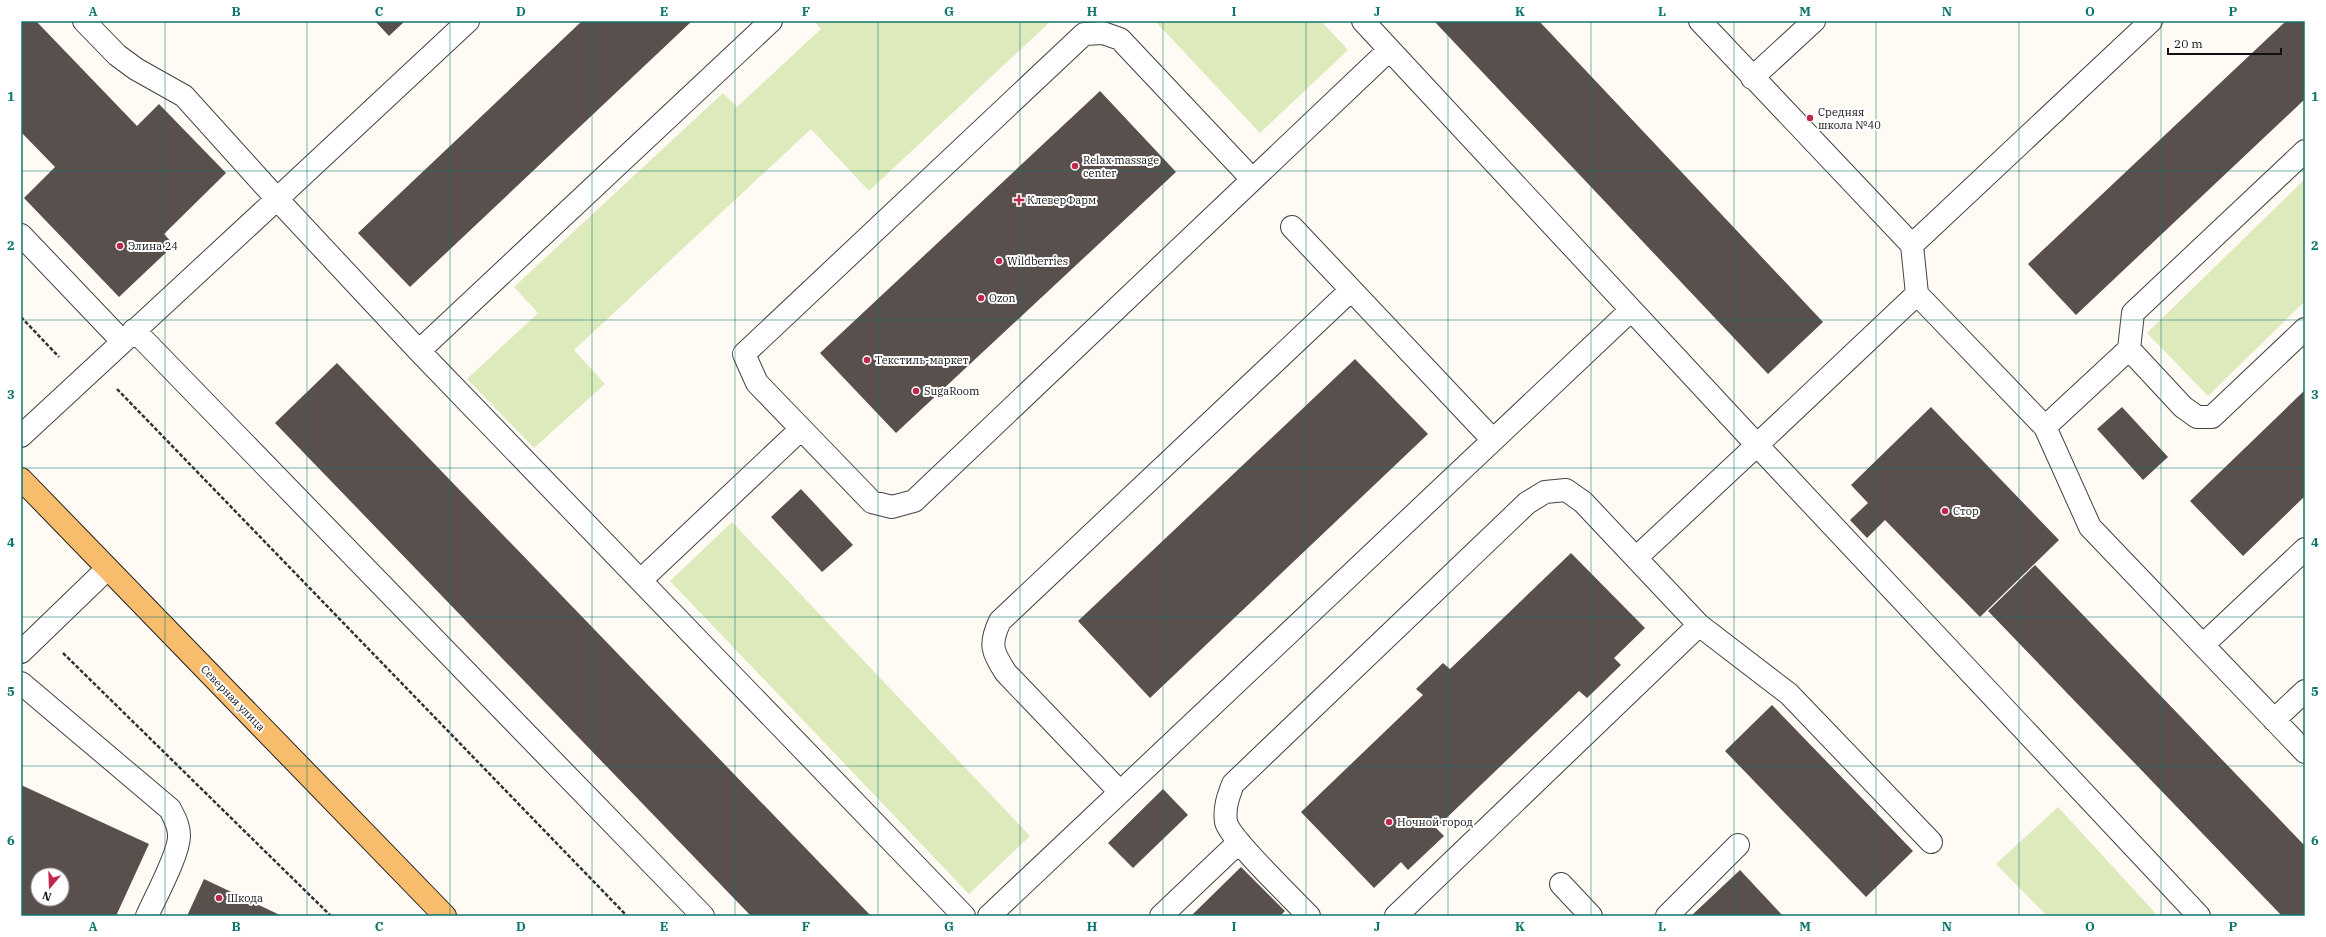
<svg xmlns="http://www.w3.org/2000/svg" width="2326" height="937" font-family="'IBM Plex Serif',serif">
<rect width="100%" height="100%" fill="#fffbf4"/>
<!-- green -->
<path fill="#dceabc" d="M814 21H1051L869 191 811 129 574 350 605 384 534 448 467 379 538 313 514 287 723 93 737 107 821 29Z
M1155 21H1321L1348 50 1260 133Z
M2305 179V301L2208 396 2147 333Z
M732 522 1030 836 969 894 670 581Z
M2058 807 2158 916H2047L1996 864Z"/>
<!-- building -->
<path fill="#594f4c" fill-rule="evenodd" d="M21 21H36L137 126 159 104 226 173 164 234 174 245 119 297 24 198 55 167 21 132Z
M375 21H405L389 36Z
M582 21H692L410 287 358 233Z
M1434 21H1539L1823 322 1768 374Z
M2286 21H2305V99L2076 315 2028 264Z
M1100 91 1176 172 896 433 820 353Z
M1355 359 1428 434 1150 698 1078 621Z
M337 363 871 916H751L275 423Z
M2305 390V496L2243 556 2190 501Z
M1931 407 2059 540 1980 617 1885 520 1867 538 1850 520 1868 503 1851 485Z
M2122 407 2168 457 2143 480 2097 429Z
M801 489 853 545 822 572 771 517Z
M1571 553 1645 628 1614 658 1621 665 1587 698 1579 691 1436 828 1444 836 1408 870 1401 862 1374 888 1301 812 1423 695 1416 689 1443 663 1450 669Z
M2035 565 2305 846V916H2282L1988 611Z
M1772 705 1913 851 1866 897 1725 751Z
M21 785 149 844 116 916H21ZM38 875H62V899H38Z
M1163 789 1188 815 1133 868 1108 843Z
M1241 867 1285 911 1280 916H1191Z
M1740 870 1783 916H1691Z
M204 879 282 916H187Z"/>
<g fill="none" stroke-linecap="round" stroke-linejoin="round">
<defs>
<path id="minor" d="M84 21 117 55 136 69 184 96 277 199 468 21
M1363 21 1757 445 1636 558
M1700 21 1912 245
M2151 21 1912 245 1917 294 1757 445 2199 916
M1752 78 1814 21
M2305 151 2133 313 2129 349 2183 407 2197 417H2212L2305 329
M1252 179 1120 39 1103 33 1084 34 744 354 757 383 872 502 892 507 914 501 1389 50
M1292 227 1493 440
M21 235 122 341
M1917 294 2045 427 2090 527 2305 752
M134 330 703 916
M419 351 771 21
M2045 427 2129 349
M21 436 277 199 419 351 964 916
M641 580 800 430
M2204 644 2305 549
M21 652 107 569
M21 683 170 809C174 817 179 825 179 835 180 852 155 898 147 916
M2274 720 2305 691
M1120 792 1006 673C992 652 989 644 1000 621L1351 290
M1561 884 1591 916
M989 916 1631 310
M1161 916 1239 842
M1309 916C1294 900 1230 839 1226 822 1224 808 1228 797 1233 784L1527 503 1545 492 1566 490 1583 502 1699 625 1789 694 1931 842
M1396 916 1699 625
M1667 916 1738 845"/>
<path id="major" d="M21 479 445 916"/>
</defs>
<!-- minor casing -->
<use href="#minor" stroke="#434343" stroke-width="24"/>
<!-- major casing -->
<use href="#major" stroke="#212121" stroke-width="24"/>
<!-- path -->
<path stroke="#323232" stroke-width="2.5" stroke-dasharray="4 2" stroke-linecap="butt" d="M21 317 59 357
M117 389 627 916
M63 653 331 916"/>
<!-- minor -->
<use href="#minor" stroke="#fff" stroke-width="22"/>
<!-- major -->
<use href="#major" stroke="#f7bc6c" stroke-width="22"/>
</g>
<!-- grid -->
<path fill="none" stroke="#0f766e" stroke-width="1" stroke-opacity="0.55" d="M165 21V916M307 21V916M450 21V916M592 21V916M735 21V916M878 21V916M1020 21V916M1163 21V916M1306 21V916M1448 21V916M1591 21V916M1734 21V916M1876 21V916M2019 21V916M2161 21V916M21 171H2305M21 320H2305M21 468H2305M21 617H2305M21 766H2305"/>
<!-- markers -->
<g fill="#c0284b" stroke="#fff" stroke-width="1.5">
<circle cx="1810" cy="118" r="4"/>
<circle cx="1075" cy="166" r="4"/>
<path d="M1017 194h4v4h4v4h-4v4h-4v-4h-4v-4h4z"/>
<circle cx="120" cy="246" r="4"/>
<circle cx="999" cy="261" r="4"/>
<circle cx="981" cy="298" r="4"/>
<circle cx="867" cy="360" r="4"/>
<circle cx="916" cy="391" r="4"/>
<circle cx="1945" cy="511" r="4"/>
<circle cx="1389" cy="822" r="4"/>
<circle cx="219" cy="898" r="4"/>
</g>
<g text-anchor="middle" dominant-baseline="central" stroke-width="4" stroke-linejoin="round" paint-order="stroke">
<!-- poi labels -->
<g font-size="11" fill="#101010" stroke="#fff" text-anchor="start">
<text x="1818" y="112">Средняя<tspan x="1818" dy="13">школа №40</tspan></text>
<text x="1083" y="160">Relax massage<tspan x="1083" dy="13">center</tspan></text>
<text x="1027" y="200">КлеверФарм</text>
<text x="128" y="246">Элина 24</text>
<text x="1007" y="261">Wildberries</text>
<text x="989" y="298">Ozon</text>
<text x="875" y="360">Текстиль-маркет</text>
<text x="924" y="391">SugaRoom</text>
<text x="1953" y="511">Стор</text>
<text x="1397" y="822">Ночной город</text>
<text x="227" y="898">Шкода</text>
</g>
<!-- street labels -->
<g font-size="11" fill="#101010" stroke="#fff">
<text transform="translate(233 698) rotate(46)">Северная улица</text>
</g>
</g>
<!-- border -->
<rect width="2326" height="937" fill="none" stroke="#ffffff" stroke-width="44"/>
<!-- north arrow -->
<g transform="translate(50 887) rotate(199)"><circle r="19" fill="#ffffff" stroke="#9f9f9f"/>
<path d="M0-3L7 15L0 10L-7 15Z" fill="#c0284b"/>
<text y="-6" font-size="11" font-weight="bold" text-anchor="middle" fill="#101010">N</text>
</g>
<!-- scale -->
<path d="M2168 48v6h113v-6" fill="none" stroke="#101010" stroke-width="2"/>
<text x="2174" y="48" font-size="12" fill="#101010" stroke="#ffffff" stroke-width="3" paint-order="stroke">20 m</text>
<rect x="22" y="22" width="2282" height="893" fill="none" stroke="#0f766e" stroke-width="1.5"/>
<g font-size="13" text-anchor="middle" font-weight="bold" fill="#0f766e">
<text x="93" y="16">A</text>
<text x="236" y="16">B</text>
<text x="379" y="16">C</text>
<text x="521" y="16">D</text>
<text x="664" y="16">E</text>
<text x="806" y="16">F</text>
<text x="949" y="16">G</text>
<text x="1092" y="16">H</text>
<text x="1234" y="16">I</text>
<text x="1377" y="16">J</text>
<text x="1520" y="16">K</text>
<text x="1662" y="16">L</text>
<text x="1805" y="16">M</text>
<text x="1947" y="16">N</text>
<text x="2090" y="16">O</text>
<text x="2233" y="16">P</text>
<text x="11" y="101">1</text>
<text x="2315" y="101">1</text>
<text x="11" y="250">2</text>
<text x="2315" y="250">2</text>
<text x="11" y="399">3</text>
<text x="2315" y="399">3</text>
<text x="11" y="547">4</text>
<text x="2315" y="547">4</text>
<text x="11" y="696">5</text>
<text x="2315" y="696">5</text>
<text x="11" y="845">6</text>
<text x="2315" y="845">6</text>
<text x="93" y="931">A</text>
<text x="236" y="931">B</text>
<text x="379" y="931">C</text>
<text x="521" y="931">D</text>
<text x="664" y="931">E</text>
<text x="806" y="931">F</text>
<text x="949" y="931">G</text>
<text x="1092" y="931">H</text>
<text x="1234" y="931">I</text>
<text x="1377" y="931">J</text>
<text x="1520" y="931">K</text>
<text x="1662" y="931">L</text>
<text x="1805" y="931">M</text>
<text x="1947" y="931">N</text>
<text x="2090" y="931">O</text>
<text x="2233" y="931">P</text>
</g>
</svg>
